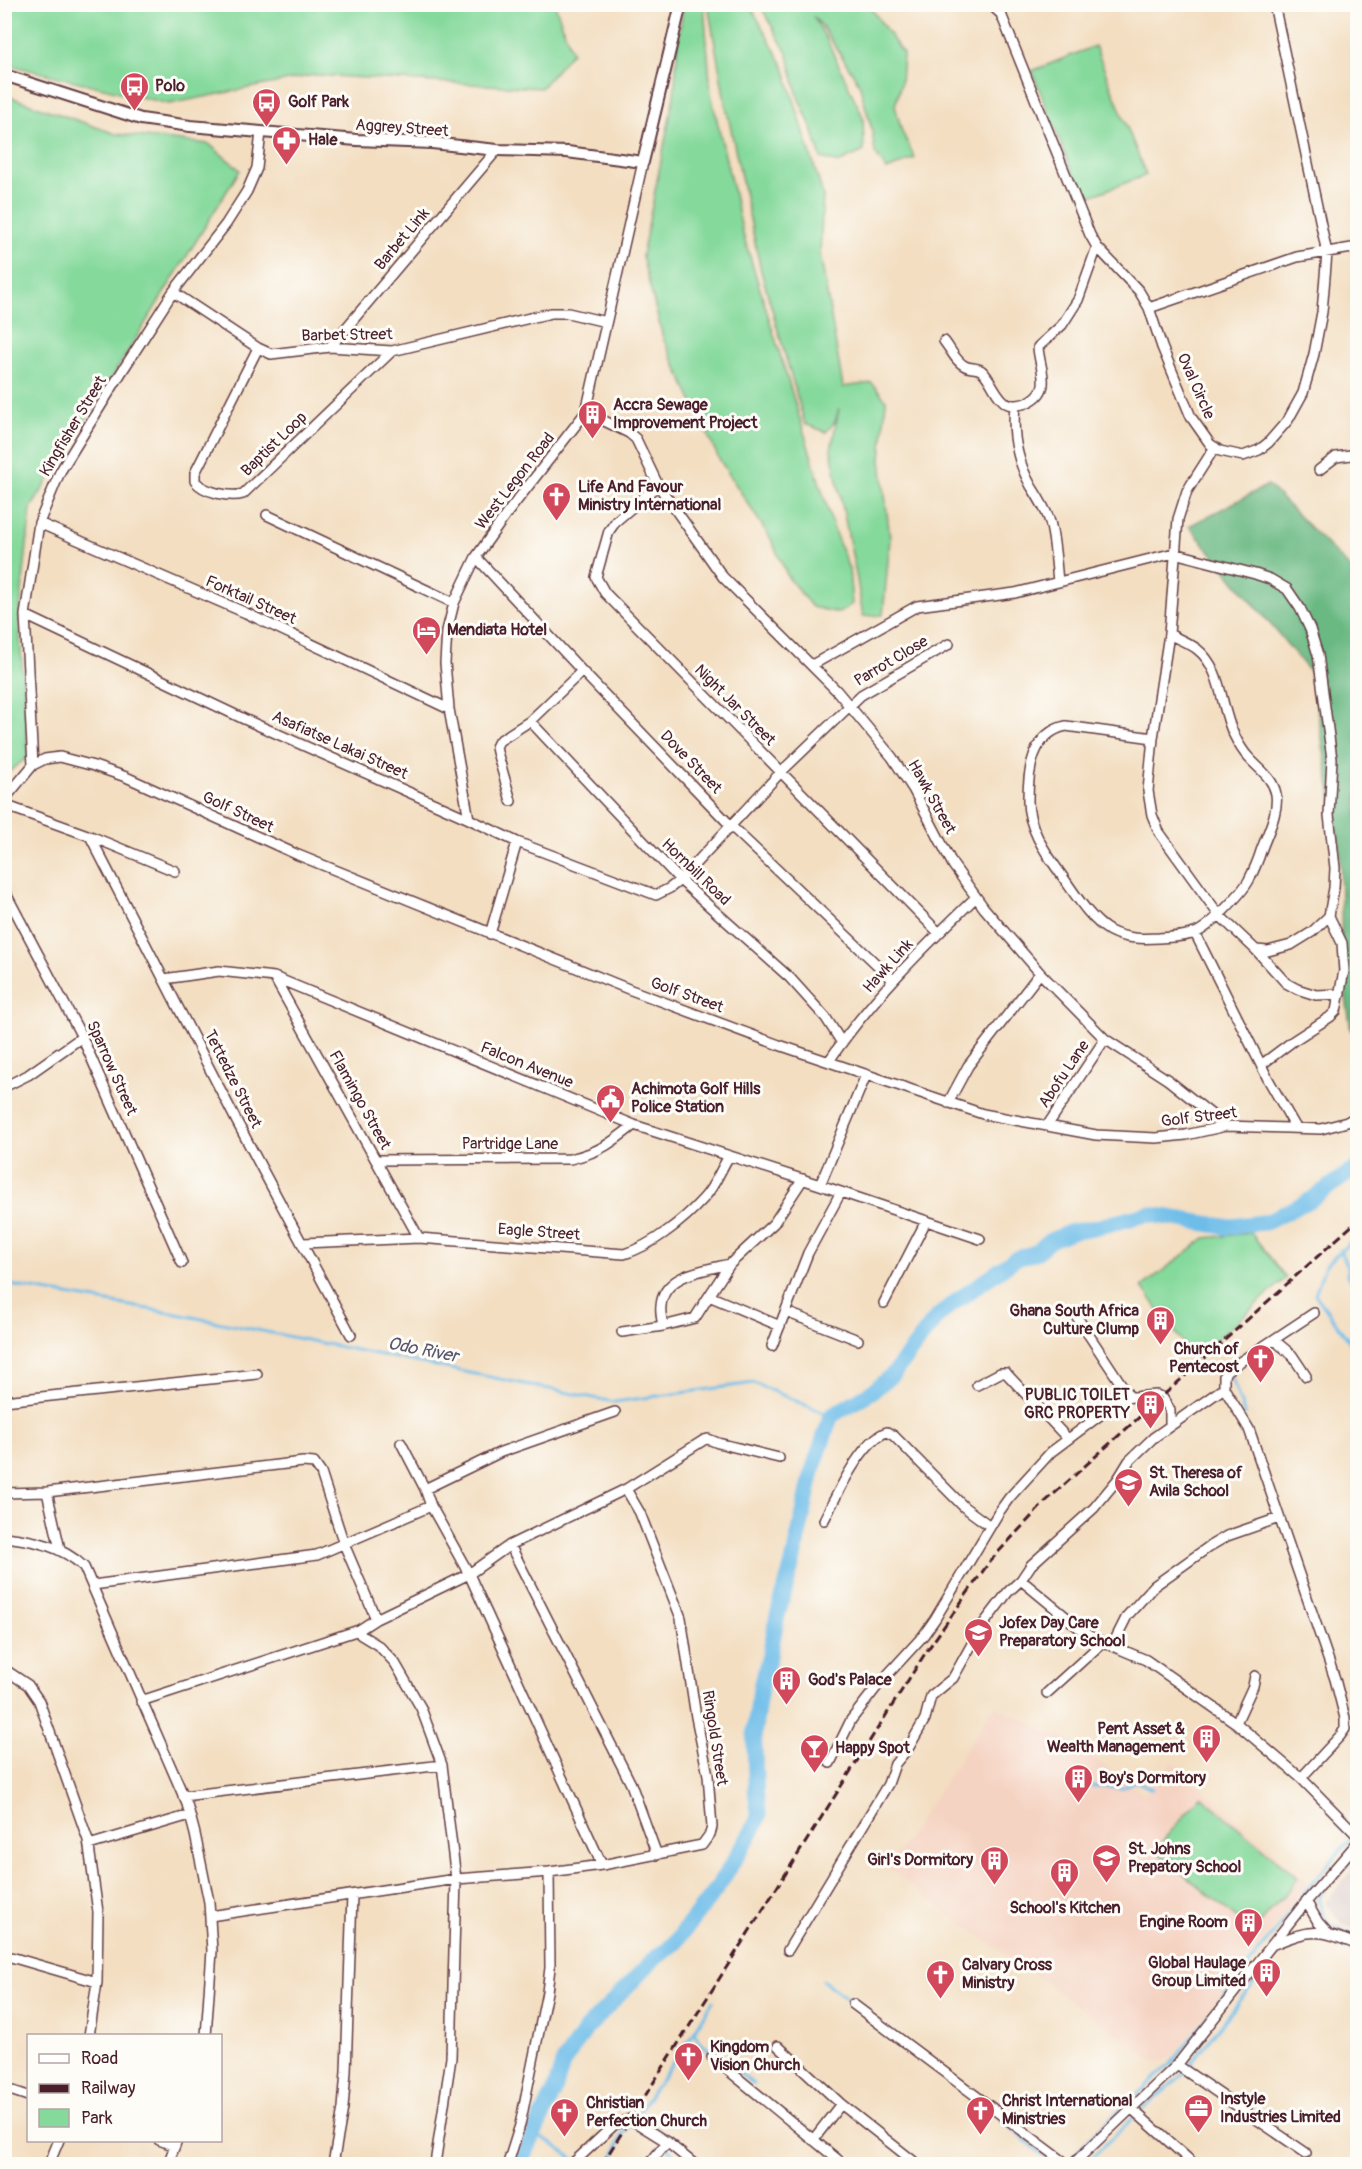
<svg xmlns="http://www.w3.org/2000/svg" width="1362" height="2169" font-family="Pangolin,sans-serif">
<rect width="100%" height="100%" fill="#fdfcf7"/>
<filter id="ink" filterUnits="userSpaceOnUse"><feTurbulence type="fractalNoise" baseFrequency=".0167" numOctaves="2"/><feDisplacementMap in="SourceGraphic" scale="12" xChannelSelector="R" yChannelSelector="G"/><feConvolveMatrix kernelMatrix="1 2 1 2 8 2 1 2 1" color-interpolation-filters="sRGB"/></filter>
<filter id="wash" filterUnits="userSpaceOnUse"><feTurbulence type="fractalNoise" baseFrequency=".008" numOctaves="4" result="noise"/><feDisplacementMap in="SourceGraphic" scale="24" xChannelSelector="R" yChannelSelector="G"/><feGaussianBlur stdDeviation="1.35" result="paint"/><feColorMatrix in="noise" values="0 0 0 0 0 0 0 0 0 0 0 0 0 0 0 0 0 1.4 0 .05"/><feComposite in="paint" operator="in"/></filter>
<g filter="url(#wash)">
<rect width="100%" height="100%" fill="#f3dec1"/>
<!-- built -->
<path fill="#f5d3c2" d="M994 1706 1074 1743 1144 1794 1173 1763 1308 1882 1172 2057 1159 2064 931 1901 888 1868Z"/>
<!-- industrial -->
<path fill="#d1c0bd" d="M1357 1864V1931L1342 1924 1325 1903Z"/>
<!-- green -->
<path fill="#84d99b" stroke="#677c63" stroke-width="1.5" d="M5 4 555 5 572 52 541 88 314 75 169 104 5 64Z
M684 5H704L711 94 743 234 835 533 849 569 852 604 839 613 812 607 788 577 771 539 719 459 663 338 642 256 674 96 678 40Z
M708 5H750L784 67 823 195 820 253 843 387 872 383 886 400 881 460 890 539 883 615 863 616 856 574 831 450 839 408 835 422 826 432 805 424 761 271 725 101Z
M760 5H869L903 54 901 83 895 106 902 132 915 158 887 170 875 153 872 130 859 83 822 26 813 16 826 38 863 117 864 151 838 163 821 158 812 129 798 97 788 55Z
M1095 46 1146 175 1083 199 1032 71Z
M5 95 116 134 209 144 240 170 31 508 19 619 28 757 5 775Z
M1251 1233 1286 1278 1195 1359 1142 1287 1205 1238Z
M1201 1796 1298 1878 1253 1932 1155 1850Z"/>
<!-- forest -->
<path fill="#6bb983" stroke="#5a6c57" stroke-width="1.5" d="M1268 485 1357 575 1358 1022 1351 1030 1342 972 1340 847 1311 673 1189 526Z"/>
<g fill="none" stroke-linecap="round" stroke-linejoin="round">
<!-- stream -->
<path stroke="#6ebde9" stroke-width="3" d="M1358 1235 1325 1266 1315 1294 1352 1345 1353 1359 1358 1365
M1340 1250 1348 1269 1347 1275 1358 1288
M4 1284 177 1314 614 1402 754 1383 831 1416
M1229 1370 1245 1415
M1092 1786 1122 1788 1136 1781 1152 1789
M1358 1852 1323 1891 1318 1900 1328 1924 1358 1937
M822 1980 852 2002
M694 2032 700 2042 715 2055
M729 2065 754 2084
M999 2118 1054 2164
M533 2134 548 2141 581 2164
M667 2148 686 2164
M1067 2163 1099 2129 1171 2064 1314 1881 1354 1835
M611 2164 622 2136 630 2125 637 2127
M703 2164 657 2129 635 2117 694 2032 713 2001
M1085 2164 1136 2115 1181 2076 1276 1955C1311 1932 1322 1939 1358 1953"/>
<!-- river -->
<path stroke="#6ebde9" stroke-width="16" d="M520 2164 554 2092 563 2063 586 2029 654 1959 673 1945 717 1888 754 1828 759 1815 756 1795 754 1732 761 1685 770 1654 777 1617 792 1565 813 1469 831 1416 873 1391 894 1373 937 1317 952 1304 1015 1259 1037 1252 1049 1241 1070 1232 1101 1226 1148 1214 1227 1227 1267 1222 1310 1200 1358 1167"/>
</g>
</g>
<g filter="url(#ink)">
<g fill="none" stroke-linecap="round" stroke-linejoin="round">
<defs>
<path id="minor" d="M990 4 1001 14 1090 235 1097 247 1139 291 1149 308 1162 347 1191 417 1210 444 1220 451 1243 456 1259 450 1268 443 1288 420 1303 393 1314 354 1322 312 1327 253 1274 4
M173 292 258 348 271 354 330 347 392 351 551 313H568L606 322
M1149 308 1297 257 1358 247
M944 341C950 348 956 362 965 366 970 369 977 367 982 371 992 380 996 398 1008 404 1013 406 1021 405 1026 403 1055 391 1039 369 1038 347L1062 325 1078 300 1097 247
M330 347 497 150
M258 348 195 473V481C203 492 230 498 243 494L392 351
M1015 406C1012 434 1017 461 1031 486 1038 497 1046 509 1050 522 1055 541 1056 562 1058 582
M586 412 629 433 636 439 658 485 723 577 837 691 892 757 913 789 953 865 984 908 1040 973 1105 1039 1168 1080 1226 1126
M1215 447 1187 491 1178 519 1169 634 1153 738 1148 791 1152 815 1159 832 1219 915 1256 950 1286 983 1297 989 1316 995 1340 994
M1319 470 1336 457 1358 454
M658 485 616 521 609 531 596 577 605 593 939 933
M267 515 454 603
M39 523 246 613 449 709
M476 557 582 671 731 826 893 980
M25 615 244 719 469 819 517 842 656 895 670 888 680 880 781 772 861 695 949 644
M812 665 917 606 1015 593 1174 553 1255 574 1270 579 1287 589 1300 608 1310 629 1318 655 1332 759 1329 815 1335 868 1334 888 1329 916 1312 932 1291 945 1268 951 1256 950
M530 721 680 880 790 978 826 1018 842 1043
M1153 738 1066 726C1032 733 1028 771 1028 799 1027 826 1045 852 1060 873 1074 892 1089 919 1110 931 1125 939 1142 939 1159 938 1170 937 1184 937 1195 933 1209 928 1242 893 1249 880 1254 870 1258 861 1261 851 1267 834 1279 812 1276 794 1273 778 1259 769 1249 758 1243 752 1238 743 1234 735 1220 708 1223 669 1197 649 1189 643 1178 639 1169 634
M33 765 25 615 39 523 60 472 121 373 173 292 226 224 247 191 257 168 261 132
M4 800 33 765 45 759 60 757 94 766 126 777 298 855 631 990 779 1045 983 1114 1096 1135 1156 1138 1186 1135 1226 1126 1321 1129 1347 1122 1358 1115
M511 801 497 752 496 747 499 741 530 721 582 671
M4 805 90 836 175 871
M469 819 449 709 445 663 447 631 454 603 476 557 508 512 586 412 643 162
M90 836 237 1122 351 1335
M4 890 82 1037 182 1263
M1195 933 1268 1079 1296 1128
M490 934 517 842
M274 977 419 1238
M164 979 219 971 274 977 634 1125 820 1185 980 1239
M829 1061C870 1000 923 948 976 897
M1261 1065 1293 1041 1330 1017 1336 1011 1344 971 1343 958 1342 943 1329 916
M4 1087 28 1075 82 1037
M948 1103 968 1066 1040 973
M1047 1126 1105 1039
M377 1160 570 1159C600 1152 610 1144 634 1125
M820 1185 866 1075
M303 1243 419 1238 624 1254C651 1246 683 1221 703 1199 714 1188 721 1169 729 1156
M884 1303 926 1221
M786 1312 858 1340
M1075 1314 1129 1396
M663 1326 695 1318 709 1296
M780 1326 709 1296 730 1264 774 1223 803 1179
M622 1332 663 1326C662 1320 660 1312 661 1306 663 1274 705 1270 730 1264
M1274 1340 1292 1355 1306 1376
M772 1346 808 1253 841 1192
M977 1385 1000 1373H1006L1068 1439
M4 1401 257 1374
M401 1443 425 1489 431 1506 469 1574 602 1865
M425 1489 501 1452 615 1412
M47 1492 60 1549
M4 1493 47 1492 303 1462 314 1463 321 1473 344 1544 376 1619 359 1630 361 1635 379 1646 395 1663 421 1708 442 1765 456 1879 451 2058 435 2164
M824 1520C836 1497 861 1440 887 1432L894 1436 964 1507 990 1526
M4 1537C34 1540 62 1546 84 1567L187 1804 195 1834 209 1902 212 1951 206 2036
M510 1545 631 1784 657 1855
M1021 1580 1089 1636 1146 1660 1236 1723 1301 1778 1358 1836
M93 1585 317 1555 431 1506
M376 1619 469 1574 510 1545 626 1489 704 1440 708 1439 718 1443 779 1458
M1112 1646 1127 1616 1154 1586 1210 1546 1227 1536 1279 1518
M4 1669 28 1685 39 1701 88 1840 98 1912 97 1982 89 2036
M1047 1693 1102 1643
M141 1701 359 1630
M1236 1723 1253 1686 1255 1676
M830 1763 851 1720 879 1684 923 1636 935 1619 999 1512 1009 1498 1051 1452 1123 1398 1156 1395 1162 1397 1170 1410V1426
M1301 1778 1340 1736 1345 1729V1718L1335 1679 1249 1429 1224 1388V1376L1226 1371 1314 1313
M183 1796 442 1765
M89 1845 190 1815
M1306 1901 1318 1922 1327 1932
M210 1916 456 1879 549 1872 602 1865 702 1845 710 1834 712 1827 708 1775 696 1717 681 1618 640 1513 626 1489
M1274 1944C1313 1928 1319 1929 1358 1945
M788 1950 888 1784 895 1764 909 1747 925 1719 931 1696 953 1678 982 1626 1008 1592 1021 1580 1031 1565 1094 1508 1118 1479 1129 1461 1153 1438 1224 1388
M4 1955 97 1982
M853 2004 1067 2164
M778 2046 841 2104 917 2164
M712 2057 843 2164
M1177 2065 1306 2153
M4 2088 28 2096
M1132 2109 1194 2164
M159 2140 175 2146
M813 2140 841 2104
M509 2160 520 2125 547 1992 550 1968 549 1872
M49 2164 59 2140
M168 2164 177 2140
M333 2164 343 2108 346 2072 352 1895
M572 2164 614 2125 630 2119 667 2142 694 2164
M649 2164 667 2142
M1073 2164 1177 2065 1301 1908 1358 1842"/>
<path id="major" d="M4 75 141 119 190 126 357 140 432 143 497 150 567 152 643 162 681 4"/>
</defs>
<!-- minor casing -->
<use href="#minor" stroke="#633c42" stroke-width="12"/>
<!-- major casing -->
<use href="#major" stroke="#633c42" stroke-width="14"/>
<!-- minor -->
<use href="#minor" stroke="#fff" stroke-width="9"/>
<!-- major -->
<use href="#major" stroke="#fff" stroke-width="10"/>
<!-- rail -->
<path stroke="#4a1f2b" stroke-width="3" stroke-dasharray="9 4.5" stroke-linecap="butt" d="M602 2164 926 1652 990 1561 1045 1502 1358 1220"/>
</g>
</g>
<!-- icons -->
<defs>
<symbol id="bus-pin" viewBox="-11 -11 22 30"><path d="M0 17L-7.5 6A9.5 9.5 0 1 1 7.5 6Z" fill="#d1495b" stroke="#fdfcf7"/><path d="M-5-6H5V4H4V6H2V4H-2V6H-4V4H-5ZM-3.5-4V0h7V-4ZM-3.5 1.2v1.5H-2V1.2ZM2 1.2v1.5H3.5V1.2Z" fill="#fff"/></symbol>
<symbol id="pharmacy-pin" viewBox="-11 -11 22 30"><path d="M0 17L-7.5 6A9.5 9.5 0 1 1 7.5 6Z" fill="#d1495b" stroke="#fdfcf7"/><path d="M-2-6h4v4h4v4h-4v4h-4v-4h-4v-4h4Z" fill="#fff"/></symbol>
<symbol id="building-pin" viewBox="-11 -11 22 30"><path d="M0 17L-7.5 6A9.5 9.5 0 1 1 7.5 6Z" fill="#d1495b" stroke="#fdfcf7"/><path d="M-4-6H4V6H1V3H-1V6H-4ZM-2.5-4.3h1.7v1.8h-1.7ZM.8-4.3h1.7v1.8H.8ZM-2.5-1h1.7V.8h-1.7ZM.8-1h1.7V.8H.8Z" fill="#fff"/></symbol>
<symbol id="church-pin" viewBox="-11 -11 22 30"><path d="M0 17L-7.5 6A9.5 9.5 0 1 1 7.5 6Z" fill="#d1495b" stroke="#fdfcf7"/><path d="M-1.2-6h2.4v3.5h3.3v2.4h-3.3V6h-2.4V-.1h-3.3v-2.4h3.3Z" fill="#fff"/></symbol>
<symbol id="hotel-pin" viewBox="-11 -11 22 30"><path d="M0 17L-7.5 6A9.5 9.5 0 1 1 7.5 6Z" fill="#d1495b" stroke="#fdfcf7"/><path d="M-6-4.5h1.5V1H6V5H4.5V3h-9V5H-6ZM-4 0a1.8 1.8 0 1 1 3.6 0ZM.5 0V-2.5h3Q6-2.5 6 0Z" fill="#fff"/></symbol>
<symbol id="civic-pin" viewBox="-11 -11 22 30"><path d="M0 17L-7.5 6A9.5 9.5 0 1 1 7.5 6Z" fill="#d1495b" stroke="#fdfcf7"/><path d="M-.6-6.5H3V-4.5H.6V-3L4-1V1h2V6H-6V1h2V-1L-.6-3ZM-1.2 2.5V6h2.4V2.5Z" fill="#fff"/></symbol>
<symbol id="school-pin" viewBox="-11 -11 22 30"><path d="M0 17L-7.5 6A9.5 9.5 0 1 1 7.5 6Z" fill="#d1495b" stroke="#fdfcf7"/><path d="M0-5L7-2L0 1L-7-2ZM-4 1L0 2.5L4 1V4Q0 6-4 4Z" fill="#fff"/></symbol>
<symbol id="bar-pin" viewBox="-11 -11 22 30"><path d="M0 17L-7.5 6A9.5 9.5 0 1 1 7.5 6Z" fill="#d1495b" stroke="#fdfcf7"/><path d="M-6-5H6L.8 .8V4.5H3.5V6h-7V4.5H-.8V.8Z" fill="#fff"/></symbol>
<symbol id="office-pin" viewBox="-11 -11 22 30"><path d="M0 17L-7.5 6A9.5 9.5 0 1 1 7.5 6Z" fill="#d1495b" stroke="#fdfcf7"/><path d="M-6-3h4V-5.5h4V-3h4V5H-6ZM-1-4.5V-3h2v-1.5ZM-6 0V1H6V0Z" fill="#fff"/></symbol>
</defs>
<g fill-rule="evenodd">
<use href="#bus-pin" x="118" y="70" width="33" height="45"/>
<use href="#bus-pin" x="250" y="86" width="33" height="45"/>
<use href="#pharmacy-pin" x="270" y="124" width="33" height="45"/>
<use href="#building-pin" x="576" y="398" width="33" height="45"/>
<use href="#church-pin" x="540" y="480" width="33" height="45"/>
<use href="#hotel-pin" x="410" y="614" width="33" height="45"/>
<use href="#civic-pin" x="594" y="1082" width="33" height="45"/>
<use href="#building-pin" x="1144" y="1304" width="33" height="45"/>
<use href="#church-pin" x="1244" y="1342" width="33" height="45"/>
<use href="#building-pin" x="1134" y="1388" width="33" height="45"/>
<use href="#school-pin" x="1112" y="1466" width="33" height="45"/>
<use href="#school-pin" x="962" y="1616" width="33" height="45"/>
<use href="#building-pin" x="770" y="1664" width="33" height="45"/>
<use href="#building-pin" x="1190" y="1722" width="33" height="45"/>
<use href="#bar-pin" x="798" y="1732" width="33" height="45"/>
<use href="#building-pin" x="1062" y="1762" width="33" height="45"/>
<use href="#school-pin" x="1090" y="1842" width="33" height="45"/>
<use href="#building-pin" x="978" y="1844" width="33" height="45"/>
<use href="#building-pin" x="1048" y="1856" width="33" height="45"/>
<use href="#building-pin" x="1232" y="1906" width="33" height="45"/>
<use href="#building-pin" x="1250" y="1956" width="33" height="45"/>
<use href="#church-pin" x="924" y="1958" width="33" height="45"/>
<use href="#church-pin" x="672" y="2040" width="33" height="45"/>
<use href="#office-pin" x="1182" y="2092" width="33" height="45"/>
<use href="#church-pin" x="964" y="2094" width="33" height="45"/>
<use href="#church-pin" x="548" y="2096" width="33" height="45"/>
</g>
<g text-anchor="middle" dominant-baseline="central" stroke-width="6" stroke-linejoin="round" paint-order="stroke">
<!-- poi labels -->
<g font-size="16" font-weight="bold" fill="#4a1f2b" stroke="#fdfcf7" text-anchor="start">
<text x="155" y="86">Polo</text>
<text x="288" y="102">Golf Park</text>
<text x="308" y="140">Hale</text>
<text x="613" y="405">Accra Sewage<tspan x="613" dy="18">Improvement Project</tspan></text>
<text x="578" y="487">Life And Favour<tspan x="578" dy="18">Ministry International</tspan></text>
<text x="447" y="630">Mendiata Hotel</text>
<text x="631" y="1089">Achimota Golf Hills<tspan x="631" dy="18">Police Station</tspan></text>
<text x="1139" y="1311" text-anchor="end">Ghana South Africa<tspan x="1139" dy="18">Culture Clump</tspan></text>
<text x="1239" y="1349" text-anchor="end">Church of<tspan x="1239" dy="18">Pentecost</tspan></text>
<text x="1130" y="1395" text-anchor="end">PUBLIC TOILET<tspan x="1130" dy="18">GRC PROPERTY</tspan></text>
<text x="1149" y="1473">St. Theresa of<tspan x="1149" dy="18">Avila School</tspan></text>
<text x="999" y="1623">Jofex Day Care<tspan x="999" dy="18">Preparatory School</tspan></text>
<text x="808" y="1680">God's Palace</text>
<text x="1185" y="1729" text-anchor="end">Pent Asset &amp;<tspan x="1185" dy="18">Wealth Management</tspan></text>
<text x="835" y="1748">Happy Spot</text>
<text x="1099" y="1778">Boy's Dormitory</text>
<text x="1128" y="1849">St. Johns<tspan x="1128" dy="18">Prepatory School</tspan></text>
<text x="973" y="1860" text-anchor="end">Girl's Dormitory</text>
<text x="1065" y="1908" text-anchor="middle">School's Kitchen</text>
<text x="1228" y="1922" text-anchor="end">Engine Room</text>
<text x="1246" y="1963" text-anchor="end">Global Haulage<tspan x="1246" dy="18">Group Limited</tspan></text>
<text x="962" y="1965">Calvary Cross<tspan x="962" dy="18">Ministry</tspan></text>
<text x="710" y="2047">Kingdom<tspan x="710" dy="18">Vision Church</tspan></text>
<text x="1220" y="2099">Instyle<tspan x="1220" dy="18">Industries Limited</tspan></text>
<text x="1002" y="2101">Christ International<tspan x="1002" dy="18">Ministries</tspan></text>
<text x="586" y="2103">Christian<tspan x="586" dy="18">Perfection Church</tspan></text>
</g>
<!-- street labels -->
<g font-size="16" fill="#4a1f2b" stroke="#fdfcf7">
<text transform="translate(402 128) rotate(4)">Aggrey Street</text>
<text transform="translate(402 239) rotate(-50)">Barbet Link</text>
<text transform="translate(347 335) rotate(-1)">Barbet Street</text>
<text transform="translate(1196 386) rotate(66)">Oval Circle</text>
<text transform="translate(73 426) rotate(-59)">Kingfisher Street</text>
<text transform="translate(274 444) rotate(-44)">Baptist Loop</text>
<text transform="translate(515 481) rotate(-52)">West Legon Road</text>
<text transform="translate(251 600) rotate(24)">Forktail Street</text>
<text transform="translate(891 661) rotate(-31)">Parrot Close</text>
<text transform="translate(735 705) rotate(45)">Night Jar Street</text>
<text transform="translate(340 745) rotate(24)">Asafiatse Lakai Street</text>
<text transform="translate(691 762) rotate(46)">Dove Street</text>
<text transform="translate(932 797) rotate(61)">Hawk Street</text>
<text transform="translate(238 812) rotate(25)">Golf Street</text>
<text transform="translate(696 872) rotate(44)">Hornbill Road</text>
<text transform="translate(888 966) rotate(-48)">Hawk Link</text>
<text transform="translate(687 995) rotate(20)">Golf Street</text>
<text transform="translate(527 1065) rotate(22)">Falcon Avenue</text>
<text transform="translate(112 1068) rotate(66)">Sparrow Street</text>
<text transform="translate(1064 1074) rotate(-56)">Abofu Lane</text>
<text transform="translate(233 1079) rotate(63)">Tettedze Street</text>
<text transform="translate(360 1100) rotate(61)">Flamingo Street</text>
<text transform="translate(1199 1117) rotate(-7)">Golf Street</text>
<text x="510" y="1144">Partridge Lane</text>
<text transform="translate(539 1232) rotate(4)">Eagle Street</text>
<text transform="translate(715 1738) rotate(81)">Ringold Street</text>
</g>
<!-- water labels -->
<g font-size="18" font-style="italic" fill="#57566e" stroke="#fdfcf7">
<text transform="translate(423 1350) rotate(11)">Odo River</text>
</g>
</g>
<!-- margin -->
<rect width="1362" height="2169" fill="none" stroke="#fdfcf7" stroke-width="24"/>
<!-- legend -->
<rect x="27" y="2034" width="195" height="108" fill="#fdfcf7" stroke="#b5a4a5" stroke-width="1.5"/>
<rect x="39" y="2054" width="30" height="9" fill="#ffffff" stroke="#b5a4a5" stroke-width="1.5"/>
<text x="81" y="2064" font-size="18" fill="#4a1f2b">Road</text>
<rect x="39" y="2084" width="30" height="9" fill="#4a1f2b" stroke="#b5a4a5" stroke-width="1.5"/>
<text x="81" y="2094" font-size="18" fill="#4a1f2b">Railway</text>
<rect x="39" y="2109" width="30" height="18" fill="#84d99b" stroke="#b5a4a5" stroke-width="1.5"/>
<text x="81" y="2124" font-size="18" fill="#4a1f2b">Park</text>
</svg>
